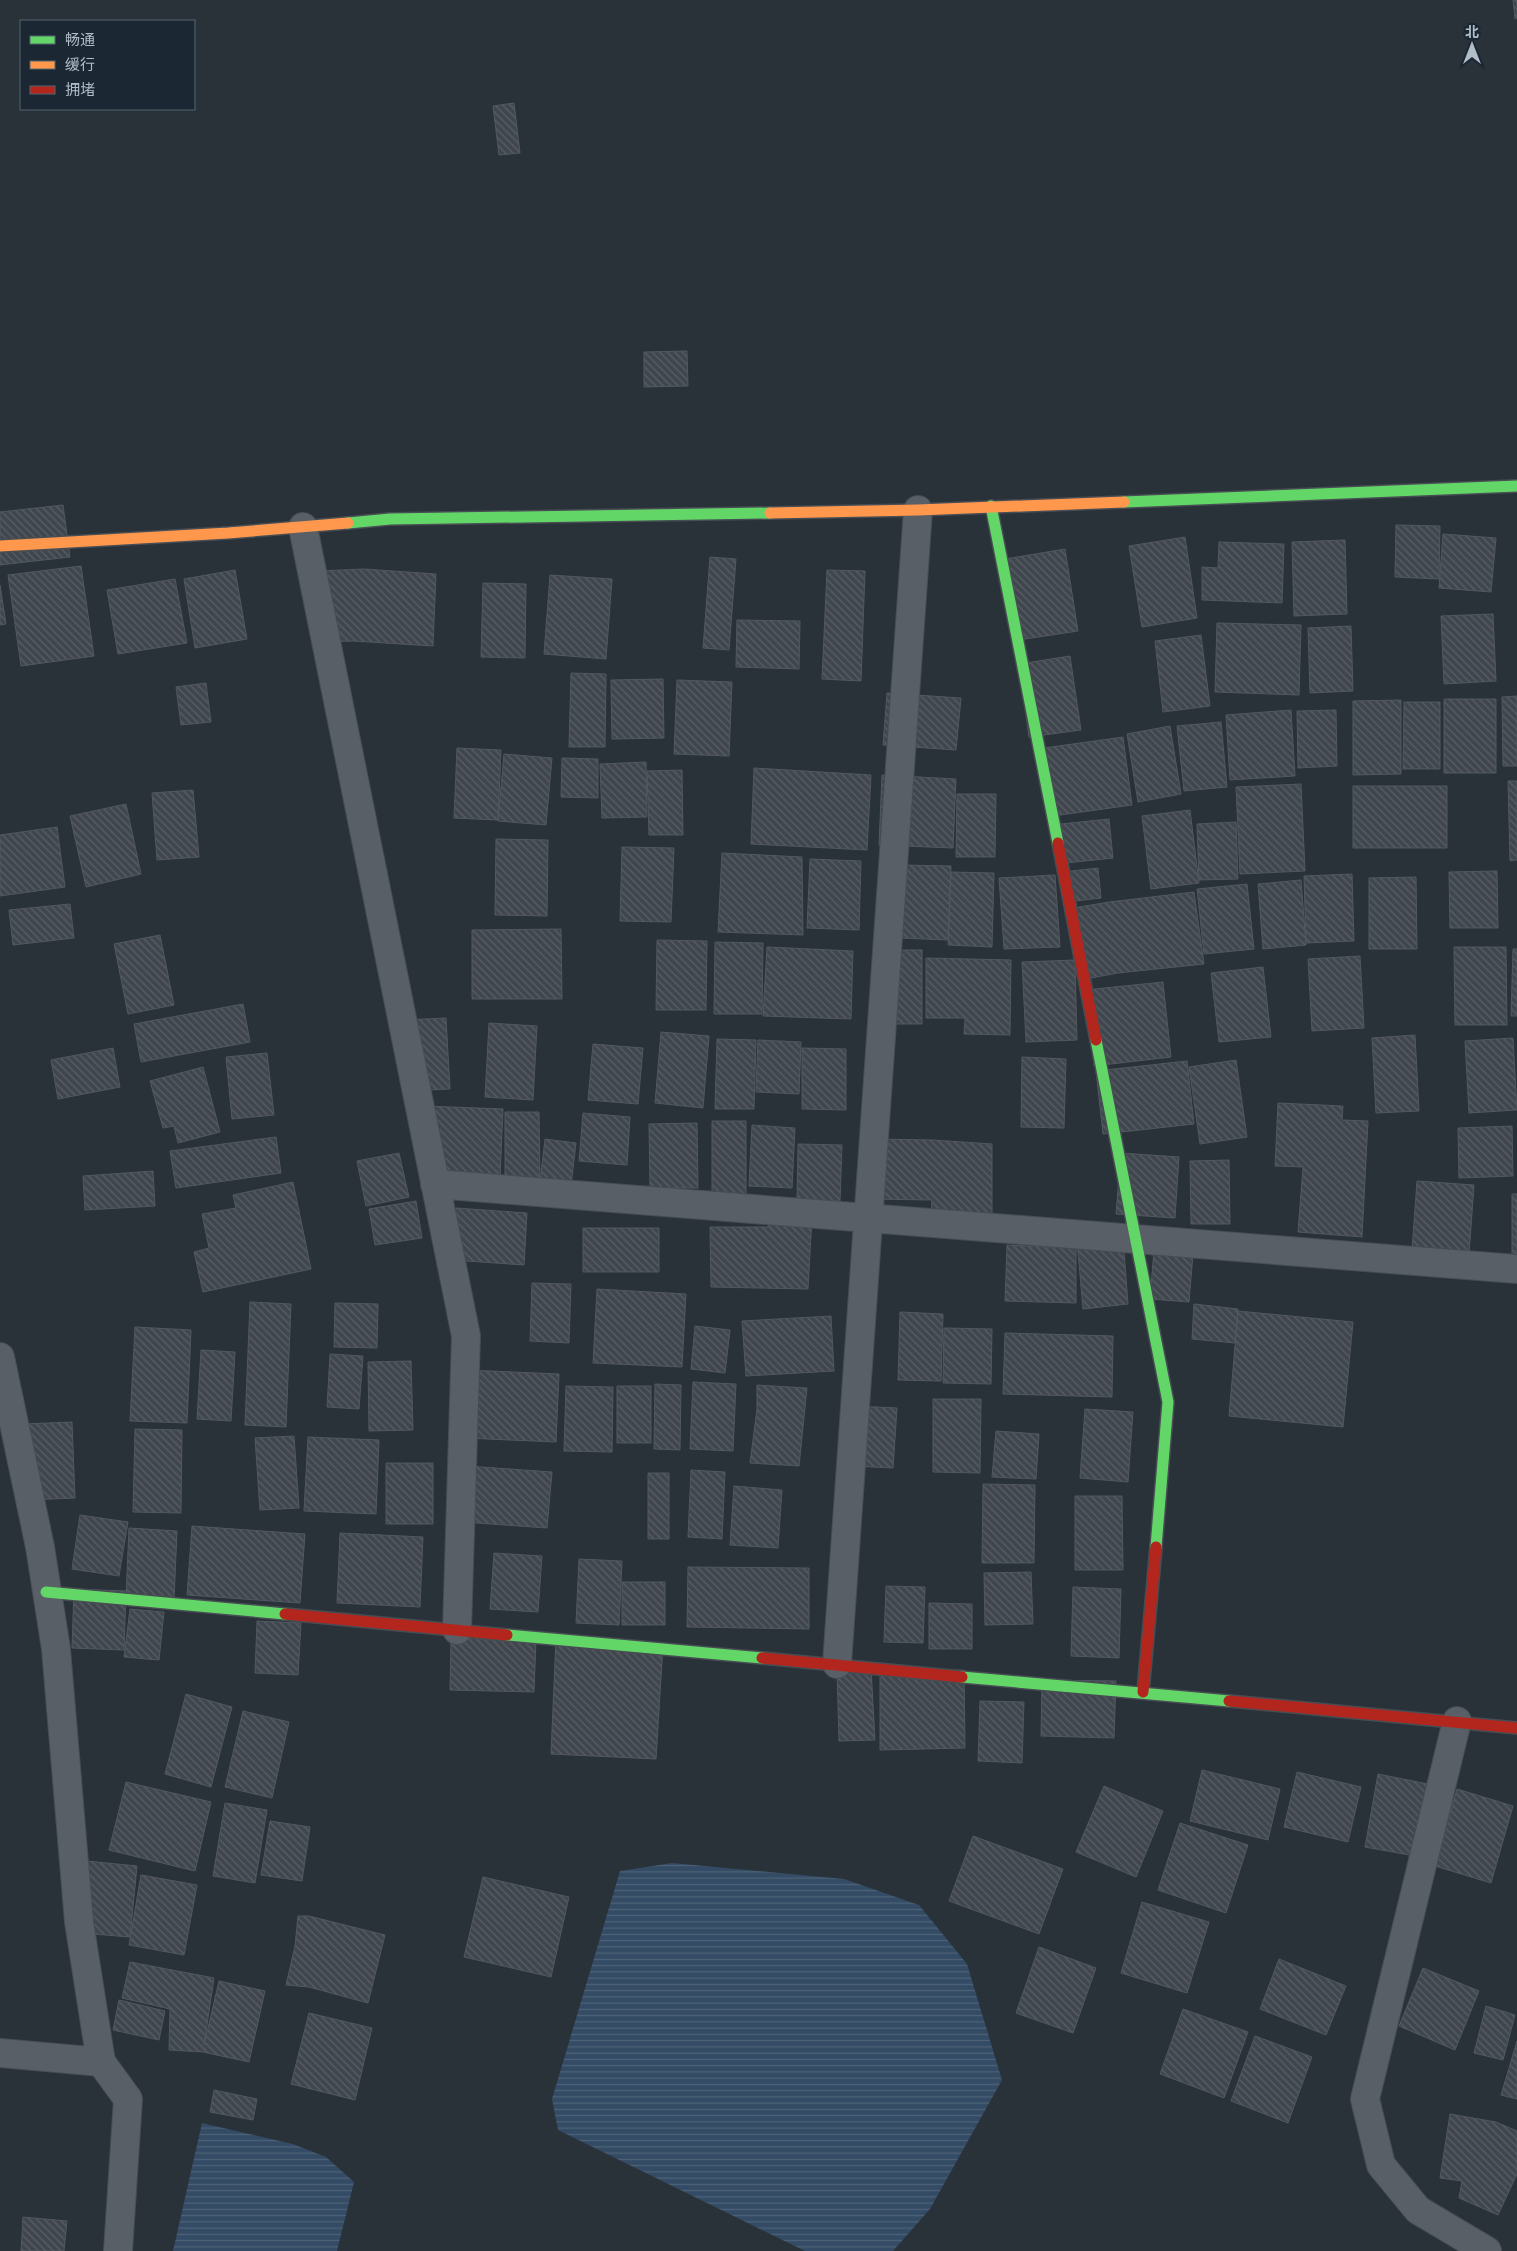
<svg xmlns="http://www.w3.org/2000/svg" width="1517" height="2251" font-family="Roboto,'Noto Sans SC',sans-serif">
<defs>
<pattern id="water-rules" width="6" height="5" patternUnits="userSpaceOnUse" patternTransform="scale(1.25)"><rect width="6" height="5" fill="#334b64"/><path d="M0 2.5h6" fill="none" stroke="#4e6379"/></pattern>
<pattern id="building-back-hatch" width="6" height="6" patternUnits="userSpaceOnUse" patternTransform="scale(1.25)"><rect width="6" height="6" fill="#40464d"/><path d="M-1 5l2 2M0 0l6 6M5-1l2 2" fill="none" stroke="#595f65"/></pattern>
</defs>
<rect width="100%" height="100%" fill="#293139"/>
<!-- water -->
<path fill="url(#water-rules)" d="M672 1863 844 1879 919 1905 967 1964 1002 2080 930 2209 893 2251H805L558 2130 552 2099 620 1871Z
M202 2123 293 2144 326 2157 354 2182 337 2251H173Z"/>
<!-- building -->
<path fill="url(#building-back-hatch)" stroke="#515860" d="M1513 0H1517V18L1515 19Z
M514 103 520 153 499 155 493 106Z
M687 351 688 386 644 387V352Z
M63 505 70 557 0 565V512Z
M1396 525 1440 526 1439 579 1395 577Z
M1443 534 1496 538 1491 592 1439 588Z
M1185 537 1197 618 1142 627 1129 546Z
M1345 540 1347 614 1294 616 1292 542Z
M1219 542 1284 544 1282 603 1202 600V567L1218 568Z
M1065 549 1078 631 1019 640 1005 559Z
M710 557 736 559 729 650 703 648Z
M81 566 94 656 21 666 8 575Z
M364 569 436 574 433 646 353 641 323 642 318 571Z
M235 570 247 639 195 648 184 579Z
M827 570 865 571 861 681 822 679Z
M550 575 612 579 606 659 544 654Z
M175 579 187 643 118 654 107 590Z
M483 583 526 584 525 658 481 657Z
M0 585 6 624 0 625Z
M1493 614 1496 681 1444 684 1441 616Z
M737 620 800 621 799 669 736 667Z
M1217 623 1301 625 1299 695 1215 692Z
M1351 626 1353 691 1310 693 1308 628Z
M1201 635 1210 706 1163 712 1155 641Z
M1070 656 1081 730 1029 737 1019 664Z
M571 673 606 674 605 747H569Z
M663 679 664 738 612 739 611 680Z
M677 680 732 682 729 756 674 754Z
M206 683 211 722 181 725 176 687Z
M887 693 961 698 956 750 883 745Z
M1517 696V766H1503L1502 697Z
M1444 699H1496V773H1444Z
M1401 700V774L1353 775V701Z
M1404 702H1440V769H1403Z
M1291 710 1295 776 1230 780 1226 715Z
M1336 710 1337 766 1298 768 1297 711Z
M1221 722 1227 787 1184 791 1177 726Z
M1170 726 1181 794 1138 802 1127 734Z
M1123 737 1132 805 1053 816 1044 748Z
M457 748 501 750 498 820 454 818Z
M504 754 552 758 546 825 498 821Z
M562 758 598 759V798L561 797Z
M646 762 647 817 602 818 600 764Z
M754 768 871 775 867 850 751 844Z
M682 770 683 835H649L647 771Z
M882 775 956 779 953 848 879 845Z
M1508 781H1517V860L1510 861Z
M1301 784 1305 871 1240 874 1236 787Z
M1353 786H1447V848H1353Z
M193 790 199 857 157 860 152 793Z
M957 794H996L995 857H956Z
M126 804 141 874 86 887 70 816Z
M1190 810 1199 883 1151 889 1142 816Z
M1109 819 1113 858 1066 863 1061 824Z
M1236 822 1238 879 1199 880 1197 824Z
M57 827 65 887 0 896V835Z
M496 839 548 840 547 916 495 915Z
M622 847 674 848 671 922 620 921Z
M722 853 802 857 803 935 718 932Z
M810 859 861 861 859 930 807 928Z
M903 865 951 866 948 940 900 938Z
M1098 868 1101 898 1067 902 1063 872Z
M1497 871 1498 928H1450L1449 872Z
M951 872 994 873 992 947 948 945Z
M1352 874 1354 941 1306 943 1304 876Z
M1055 875 1060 947 1004 949 999 878Z
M1416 877 1417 949H1369V878Z
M1301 880 1306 945 1263 949 1258 884Z
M1247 884 1254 949 1204 954 1197 889Z
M1194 892 1204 964 1118 973 1080 980 1067 909 1109 902Z
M70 904 74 938 13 945 9 910Z
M561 929 562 999H472V930Z
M160 935 174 1005 128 1014 114 944Z
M657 940 707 941 706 1010H656Z
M715 942 763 943 762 1014H714Z
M767 947 853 951 851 1019 763 1016Z
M1454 947H1506L1507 1025H1455Z
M1513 949H1517V1016H1511Z
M878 950H922V1024H878Z
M1360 956 1364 1028 1312 1031 1308 959Z
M926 958 1011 960 1010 1035 964 1034 965 1018H926Z
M1075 960 1077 1040 1026 1042 1022 962Z
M1263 967 1271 1037 1219 1042 1211 973Z
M1163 982 1171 1057 1094 1066 1085 990Z
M243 1004 250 1042 141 1062 134 1024Z
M446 1018 450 1089 406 1091 403 1020Z
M489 1023 537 1026 533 1100 485 1097Z
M661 1032 709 1036 703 1108 655 1103Z
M1415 1035 1419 1111 1376 1113 1372 1038Z
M1513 1038 1517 1110 1469 1113 1465 1041Z
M717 1039 756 1040 754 1109H715Z
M758 1040 801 1042 799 1094 756 1092Z
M593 1044 643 1048 638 1104 588 1100Z
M113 1048 120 1087 58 1099 51 1060Z
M802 1048 846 1049V1110L802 1109Z
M267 1053 274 1115 232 1119 226 1057Z
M1022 1057 1066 1059 1064 1128 1021 1127Z
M1236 1060 1247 1137 1200 1144 1189 1067Z
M1187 1061 1194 1124 1103 1134 1096 1071Z
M203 1067 220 1132 178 1143 174 1126 163 1128 150 1081Z
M1278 1103 1343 1106 1342 1120 1368 1121 1362 1237 1298 1232 1303 1167 1275 1166Z
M425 1106 503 1109 500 1178 422 1175Z
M505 1112H539L540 1181 505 1182Z
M583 1113 630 1117 627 1165 579 1161Z
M712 1121H746V1202H712Z
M697 1123 698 1188H650L649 1124Z
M752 1125 795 1128 792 1188 749 1186Z
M1512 1126 1513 1176 1459 1178 1458 1128Z
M276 1137 281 1173 176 1188 170 1151Z
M545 1139 576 1143 571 1186 540 1182Z
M872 1139 933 1140 992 1144V1218L931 1216 932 1200 871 1199Z
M798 1144 842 1145 840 1201 797 1200Z
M399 1153 409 1197 366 1206 357 1161Z
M1121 1153 1179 1157 1175 1218 1116 1214Z
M1229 1160 1230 1224H1191L1190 1161Z
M153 1171 155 1206 85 1210 83 1176Z
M1417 1181 1474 1185 1469 1254 1412 1250Z
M293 1182 311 1269 203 1292 194 1252 209 1248 202 1214 236 1208 233 1195Z
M1512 1194H1517V1257H1512Z
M416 1201 422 1238 375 1245 369 1209Z
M456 1208 527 1213 524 1265 452 1260Z
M769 1214 812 1216 808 1289 711 1287 710 1227H768Z
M583 1228H659V1272H583Z
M1050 1229H1076V1303L1005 1301 1007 1245 1050 1247Z
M1123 1238 1128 1304 1083 1309 1077 1241Z
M1155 1238 1194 1242 1189 1302 1150 1299Z
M532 1283 571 1284 569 1343 530 1341Z
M597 1289 686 1294 682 1367 593 1363Z
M250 1302 291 1304 286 1427 245 1425Z
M335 1303 378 1304 377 1348 334 1347Z
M1194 1304 1238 1309 1235 1343 1192 1339Z
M1238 1311 1353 1322 1343 1427 1229 1416Z
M900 1312 943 1314 941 1381 898 1380Z
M831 1316 834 1371 746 1376 742 1321Z
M695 1326 730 1330 725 1373 691 1369Z
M135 1327 191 1330 187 1423 130 1421Z
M944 1328 992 1329 991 1384 943 1383Z
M1005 1333 1113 1336 1112 1397 1003 1394Z
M201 1350 235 1352 231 1421 197 1419Z
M330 1354 363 1356 359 1409 327 1407Z
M411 1361 413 1430 369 1431 368 1362Z
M467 1370 559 1374 556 1442 464 1438Z
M693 1382 736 1384 733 1451 690 1449Z
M655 1384 681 1385 680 1450 654 1449Z
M757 1385 807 1388 799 1466 750 1463 757 1409Z
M566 1386 613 1387 612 1452 564 1451Z
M617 1386H651V1443H617Z
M933 1399H981L980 1473 933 1472Z
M856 1406 897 1408 893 1468 853 1466Z
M1085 1409 1133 1412 1128 1482 1080 1478Z
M72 1422 75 1498 28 1500 24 1424Z
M135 1429 182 1430 181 1513 133 1512Z
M996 1431 1039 1434 1036 1479 992 1477Z
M294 1436 299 1508 260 1510 255 1438Z
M308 1437 379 1440 376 1514 304 1511Z
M386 1463H433V1524H386Z
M467 1466 552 1472 547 1528 463 1522Z
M691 1470 725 1472 722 1539 688 1537Z
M648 1473H669V1539H648Z
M983 1484 1035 1485 1034 1563H982Z
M734 1486 782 1490 778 1548 730 1545Z
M1075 1496H1122L1123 1570H1075Z
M80 1515 128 1522 119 1576 72 1569Z
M192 1526 305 1534 300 1603 187 1595Z
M129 1528 177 1531 174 1600 126 1598Z
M340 1533 423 1537 420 1607 337 1603Z
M494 1553 542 1556 538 1612 490 1609Z
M579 1559 622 1561 619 1625 576 1623Z
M688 1567 809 1568V1629L687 1627Z
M1031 1572 1033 1624 985 1625 984 1573Z
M622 1582H665V1625H622Z
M886 1586 925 1587 923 1643 884 1642Z
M1073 1587 1121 1589 1119 1658 1071 1656Z
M74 1589 126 1591 124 1650 72 1648Z
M929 1603 972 1604V1649H929Z
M130 1609 164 1612 159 1660 124 1657Z
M257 1621 301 1623 298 1675 255 1673Z
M451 1638 536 1640 534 1692 450 1690Z
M556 1639 663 1645 656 1759 551 1754Z
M871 1668 875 1740 839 1741 837 1669Z
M880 1670H964L965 1748 880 1750Z
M1042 1680 1116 1681 1114 1738 1041 1736Z
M186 1694 232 1707 211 1787 165 1774Z
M980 1701 1024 1702 1022 1763 978 1761Z
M243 1711 289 1722 272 1798 225 1787Z
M1202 1770 1280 1789 1268 1840 1190 1821Z
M1297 1772 1361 1787 1348 1842 1284 1827Z
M1378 1774 1428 1784 1415 1856 1365 1847Z
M126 1782 211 1802 195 1871 109 1850Z
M1104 1786 1163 1811 1136 1877 1076 1852Z
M1457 1789 1513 1806 1491 1883 1435 1866Z
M225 1803 267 1810 255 1883 213 1876Z
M270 1821 310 1827 302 1881 261 1875Z
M1180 1823 1248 1845 1226 1913 1158 1890Z
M973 1836 1063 1869 1039 1934 949 1901Z
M87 1861 137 1866 130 1937 80 1933Z
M141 1875 197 1885 184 1955 129 1945Z
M483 1877 569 1897 551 1977 464 1957Z
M1142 1902 1209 1922 1187 1993 1121 1973Z
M298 1916H309L385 1935 368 2003 309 1987 286 1985 295 1946Z
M1039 1947 1096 1968 1073 2033 1016 2013Z
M1279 1959 1346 1986 1326 2035 1260 2009Z
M130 1962 214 1978 204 2045 219 1981 265 1991 249 2062 203 2052 169 2050 170 2009 122 1998Z
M1423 1968 1479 1991 1455 2050 1399 2026Z
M119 2000 165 2011 159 2040 113 2030Z
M1486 2006 1515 2015 1503 2060 1474 2053Z
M1183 2009 1248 2032 1224 2098 1160 2074Z
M309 2013 372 2028 355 2100 291 2084Z
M1255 2036 1312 2057 1288 2123 1231 2101Z
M1517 2041V2099L1501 2095Z
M214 2090 257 2099 253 2120 210 2112Z
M1450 2114 1496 2122 1517 2131V2174L1498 2215 1459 2198 1462 2181 1440 2178Z
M23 2217 67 2221 64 2251H21Z"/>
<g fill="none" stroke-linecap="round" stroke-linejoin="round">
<defs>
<path id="street" d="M303 527 466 1336 457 1630
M435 1184 1517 1269
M0 1357 40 1547 56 1649 79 1922 101 2062 0 2053
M837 1664 918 510
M1457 1721 1365 2099 1381 2165 1418 2210 1487 2251
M101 2062 128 2099 118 2251"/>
<path id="fast" d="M1124 502 1517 486
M991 506 1058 843
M348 523 390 519 770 513
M1096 1040 1168 1402 1156 1547
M46 1592 285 1614
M507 1635 762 1658
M962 1677 1229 1701"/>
<path id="slow" d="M770 513 918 510 1124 502
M0 546 228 533 348 523"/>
<path id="jam" d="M1058 843 1096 1040
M285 1614 507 1635
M762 1658 962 1677
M1143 1692 1156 1547
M1229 1701 1517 1728"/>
</defs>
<!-- street casing -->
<use href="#street" stroke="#474d53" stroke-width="30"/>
<!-- fast casing -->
<use href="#fast" stroke="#474d53" stroke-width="14"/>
<!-- slow casing -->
<use href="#slow" stroke="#474d53" stroke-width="14"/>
<!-- jam casing -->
<use href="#jam" stroke="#474d53" stroke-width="14"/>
<!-- street -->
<use href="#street" stroke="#595f66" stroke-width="28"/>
<!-- fast -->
<use href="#fast" stroke="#63d668" stroke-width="11"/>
<!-- slow -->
<use href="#slow" stroke="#ff974d" stroke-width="11"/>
<!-- jam -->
<use href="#jam" stroke="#b3261e" stroke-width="11"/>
</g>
<!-- legend -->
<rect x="20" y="20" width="175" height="90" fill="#1b2834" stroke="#576470"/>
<rect x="30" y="36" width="25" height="8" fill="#63d668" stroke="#576470"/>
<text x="65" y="45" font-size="15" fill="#b2bdca">畅通</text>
<rect x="30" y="61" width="25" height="8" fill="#ff974d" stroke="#576470"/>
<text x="65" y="70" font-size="15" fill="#b2bdca">缓行</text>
<rect x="30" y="86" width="25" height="8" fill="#b3261e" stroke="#576470"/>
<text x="65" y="95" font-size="15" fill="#b2bdca">拥堵</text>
<!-- north arrow -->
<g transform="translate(1472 45)" stroke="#1b2834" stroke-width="4" paint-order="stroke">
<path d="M0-4L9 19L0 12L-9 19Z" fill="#b2bdca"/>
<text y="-8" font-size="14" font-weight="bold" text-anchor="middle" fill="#b2bdca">北</text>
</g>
</svg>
